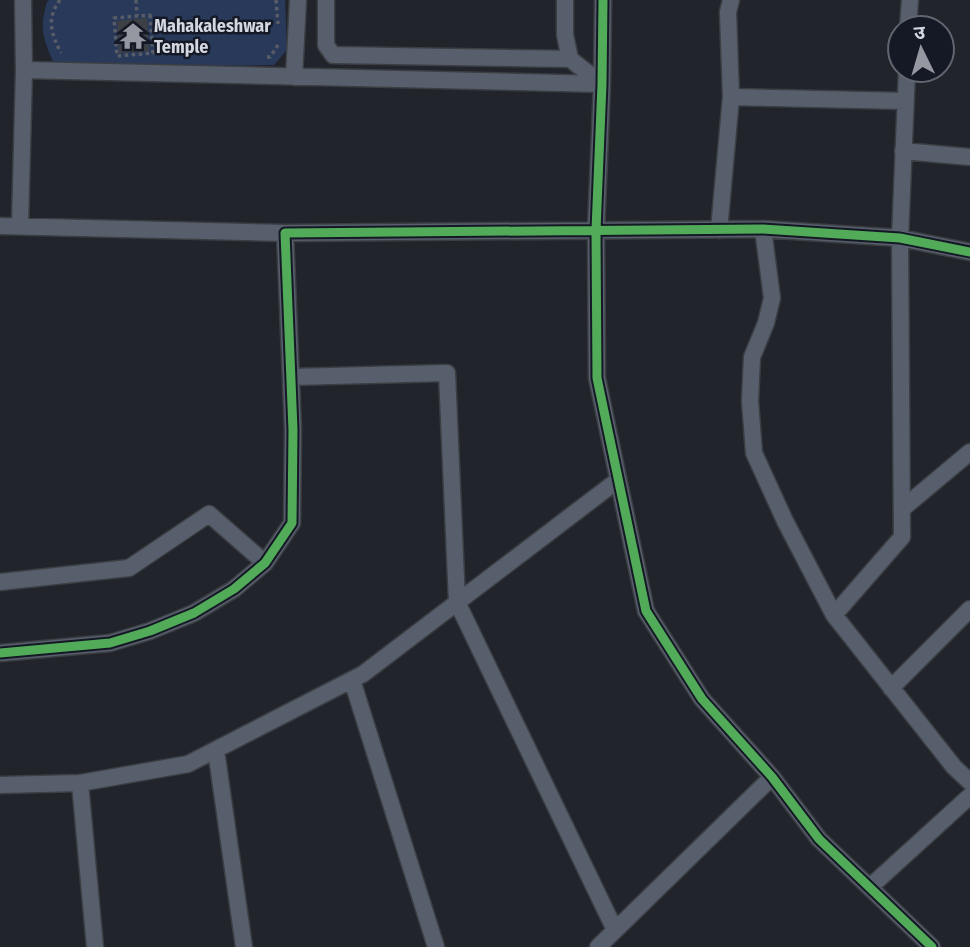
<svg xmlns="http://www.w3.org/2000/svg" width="970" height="947" font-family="'Fira Sans Condensed','Noto Sans Devanagari',sans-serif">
<rect width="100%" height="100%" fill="#21242b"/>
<!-- green -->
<path fill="#29395a" d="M49 0H285L287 50 274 65 139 67 54 64C43 37 39 30 47 2Z"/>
<!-- building -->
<path fill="#3d4045" d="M147 18 149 51 119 53 117 21Z"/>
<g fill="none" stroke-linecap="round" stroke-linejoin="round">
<defs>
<path id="street" d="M23 0 24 70
M326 0V45L333 55 570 59
M565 0V35L570 59 602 84
M603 0 602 84 596 230 597 378 646 611 702 699 772 777 819 839 932 947
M908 28 910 0
M294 77 298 0
M731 97 905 101
M903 151 970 157
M20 225 24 70 602 84
M0 226 285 233
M763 229 772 298 766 323 752 357 750 401 754 453 785 521 834 615 902 537 900 238 907 70
M719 230 731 97 728 12 731 0
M291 377 447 373 457 602 615 930
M902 509 970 452
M0 582 129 568 209 514 265 563
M834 615 954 767 970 782
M0 653 110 643 150 631 194 613 234 589 265 563 292 523 293 430 285 233 763 229 900 238 970 252
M352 680 436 947
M891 688 970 609
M216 750 244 947
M80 783 95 947
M0 785 80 783 188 764 363 674 618 480
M871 889 870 887 970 796
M598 947 772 777"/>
</defs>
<!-- street casing -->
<use href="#street" stroke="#3b3e43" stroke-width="19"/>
<!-- path -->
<path stroke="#585c66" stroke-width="3.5" stroke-dasharray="3.5 3.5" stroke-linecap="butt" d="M60 0C46 19 51 33 61 53
M136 0 137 16
M276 0 278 24
M150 15 153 53 117 56 114 18Z
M267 57H270L278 45"/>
<!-- street -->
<use href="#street" stroke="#585f6c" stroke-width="16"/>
<defs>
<path id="cycleway" d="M603 0 602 84 596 230 597 378 646 611 702 699 772 777 819 839 932 947
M0 653 110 643 150 631 194 613 234 589 265 563 292 523 293 430 285 233 763 229 900 238 970 252"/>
</defs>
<!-- cycleway casing -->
<use href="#cycleway" stroke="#141925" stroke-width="13"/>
<!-- cycleway -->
<use href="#cycleway" stroke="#51ab58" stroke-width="9"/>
</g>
<!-- icons -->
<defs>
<symbol id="temple-bare" viewBox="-9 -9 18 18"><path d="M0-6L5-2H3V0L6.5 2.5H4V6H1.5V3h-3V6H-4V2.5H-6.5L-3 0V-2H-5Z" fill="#9598a1" stroke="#141925" stroke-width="2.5" paint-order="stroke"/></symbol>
</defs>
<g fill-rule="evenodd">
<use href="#temple-bare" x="114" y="17" width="38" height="38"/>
</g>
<g text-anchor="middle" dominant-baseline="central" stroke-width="5" stroke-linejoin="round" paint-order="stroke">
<!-- poi labels -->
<g font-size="18" font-weight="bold" fill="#d3d7e0" stroke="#141925" text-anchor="start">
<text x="154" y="26">Mahakaleshwar<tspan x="154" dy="21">Temple</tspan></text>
</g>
</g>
<!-- north arrow -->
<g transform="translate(921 49) rotate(355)"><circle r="33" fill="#141925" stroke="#606570" stroke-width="2"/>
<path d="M0-5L12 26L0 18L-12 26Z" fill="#9598a1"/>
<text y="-10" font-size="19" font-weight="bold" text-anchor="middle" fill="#d3d7e0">उ</text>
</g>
</svg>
